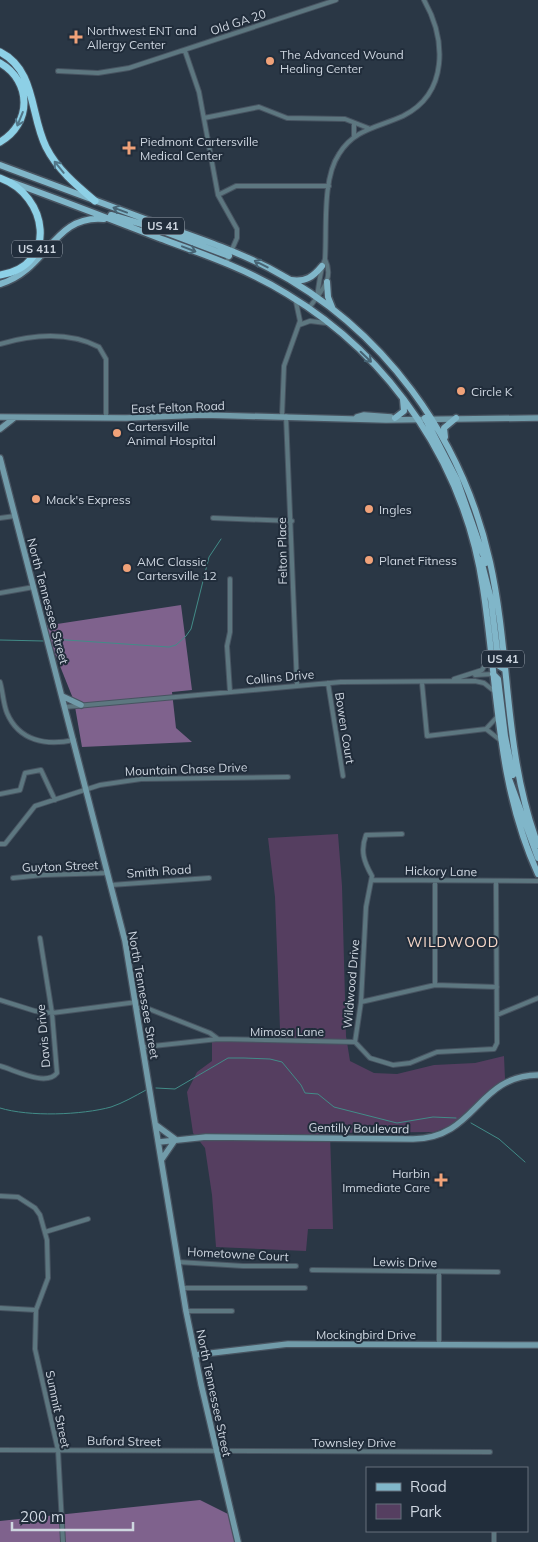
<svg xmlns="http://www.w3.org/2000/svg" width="538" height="1542" font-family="Mulish,sans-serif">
<rect width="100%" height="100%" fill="#2a3745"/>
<!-- green -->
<path fill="#553e60" d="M338 834 342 886 346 1036 350 1061 374 1073 397 1074 434 1065 475 1063 504 1056 505 1079 452 1125 434 1132 330 1133 333 1229H308L306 1251 216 1247 212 1195 205 1148 193 1133 187 1092 197 1072 212 1061V1040H284L280 1029 275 897 268 838Z"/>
<!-- forest -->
<path fill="#7f628d" d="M181 605 192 690 172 692 176 728 192 742 82 747 74 701 44 626Z
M200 1500 232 1516 238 1542H0V1521Z"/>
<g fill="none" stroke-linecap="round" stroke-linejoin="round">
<!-- stream -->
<path stroke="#428c88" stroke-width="1" d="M52 639 169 647 176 645 186 636 191 629 209 557 221 539
M0 640 43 641
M156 1088 175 1089 228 1058H244L270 1059 282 1062 301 1085 305 1093 318 1094 334 1107 397 1123 433 1117 456 1118
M0 1108C29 1117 82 1115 111 1107 123 1103 135 1096 146 1090
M471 1123 499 1139 525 1162"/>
<defs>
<path id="street" d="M185 51 199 92 218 195 237 229V238L226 263
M58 71 98 73 129 68 336 0
M204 118 259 107 287 118 345 119 368 128
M354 123V136
M218 195 236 186H329
M317 297C319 285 320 270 325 259 327 229 322 179 339 154 354 129 379 127 403 116 449 93 446 39 424 0
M309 308C320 292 335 280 325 259
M299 325 310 321 326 323
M0 344C31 335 68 331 99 347L106 359V418
M282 416 284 366 300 321 296 302
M286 416 297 685
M0 518 15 516
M213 518 292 521
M230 579V632L227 646 230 692
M0 593 34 587
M475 675 493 674
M454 679 482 670 490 657
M0 682C3 692 3 703 7 713 19 741 46 746 74 740
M328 683 343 776
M422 683 427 736 486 729 497 717
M65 707 341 682 475 681 484 683 494 691
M486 729 500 740
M0 794 20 790 25 773 41 770 55 800
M402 834 366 835C360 851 364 862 372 876L366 907 361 1002 355 1042 370 1058 393 1065 410 1063 437 1052 494 1049 497 1043 496 881
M0 844H5L35 806 100 785 141 779 288 777
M13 878 43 875 108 873
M372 880 538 881
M435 882V985
M111 885 209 878
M0 1000 35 1011 52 1013 137 1002
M361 1002 435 985 497 987
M138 1008 149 1009 210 1033 218 1039
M497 1015 538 998
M144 1047 218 1039 355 1042
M0 1066C15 1070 46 1087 57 1073L52 1013 40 938
M0 1196 18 1197 35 1208 40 1215 47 1240 48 1278 36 1310 35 1349 58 1450 63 1542
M45 1232 88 1219
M178 1262 243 1266H296
M312 1270 498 1272
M439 1272V1344
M182 1288H305
M0 1308 36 1310
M186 1311H232
M0 1450 490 1452
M494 1542V1531"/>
<path id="secondary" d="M0 417 126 418 204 415 386 420 538 418
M357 417 364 415 391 417
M0 429 14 418
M0 458 125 941 186 1311 201 1384 238 1542
M62 696 81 705
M156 1125 175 1139
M159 1142 206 1137 413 1139C477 1138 476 1076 538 1075
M162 1159 175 1140
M195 1355 288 1344 538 1345"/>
<path id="primary" d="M0 165C51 184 102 203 153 222 192 236 232 249 269 268 383 328 462 436 490 562 511 657 503 752 538 845
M11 182C61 200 110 219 159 238 203 254 247 269 287 294 392 357 465 466 483 588 498 685 496 783 538 874
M111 215 152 227 229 256
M291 280C306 282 313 277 322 266
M327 282 328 297 332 307
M0 284C48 270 53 214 104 219
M395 418 404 411 403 399
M425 418 457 480 486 563
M445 437 444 428 456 418
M481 560 491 599 499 666 504 669
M493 674 498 679 505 736 513 775
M508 776 538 858"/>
<path id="highway" d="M0 52C36 70 30 115 46 147 57 169 76 185 95 201
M0 63C32 81 32 124 0 142
M0 178C48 195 59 266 0 275"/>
</defs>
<!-- street casing -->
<use href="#street" stroke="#485461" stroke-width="6"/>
<!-- secondary casing -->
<use href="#secondary" stroke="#485461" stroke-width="8"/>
<!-- primary casing -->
<use href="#primary" stroke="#485461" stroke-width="9"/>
<!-- highway casing -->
<use href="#highway" stroke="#485461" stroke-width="9"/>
<!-- street -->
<use href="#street" stroke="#5d7780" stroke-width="4"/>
<!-- secondary -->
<use href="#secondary" stroke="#719ba9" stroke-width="5.5"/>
<!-- primary -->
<use href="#primary" stroke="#80b6c9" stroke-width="6"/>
<!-- highway -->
<use href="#highway" stroke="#8dd0e6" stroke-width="7"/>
</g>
<!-- one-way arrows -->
<defs><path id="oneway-shaft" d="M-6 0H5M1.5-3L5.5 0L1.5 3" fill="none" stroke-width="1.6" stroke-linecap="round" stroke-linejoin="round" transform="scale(1.25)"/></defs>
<g stroke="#527688">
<use href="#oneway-shaft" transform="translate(20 119) rotate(112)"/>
<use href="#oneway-shaft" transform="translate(59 167) rotate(-129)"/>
</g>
<g stroke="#476474">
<use href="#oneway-shaft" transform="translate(120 210) rotate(-160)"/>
<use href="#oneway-shaft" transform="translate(189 249) rotate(21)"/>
<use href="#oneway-shaft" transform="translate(261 264) rotate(-153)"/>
<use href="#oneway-shaft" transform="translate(366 357) rotate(44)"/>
</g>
<!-- markers -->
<g fill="#f0a279" stroke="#212d3b" stroke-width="2">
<path d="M73.5 29.5h5v5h5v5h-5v5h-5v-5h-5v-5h5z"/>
<circle cx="270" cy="61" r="5"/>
<path d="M126.5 140.5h5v5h5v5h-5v5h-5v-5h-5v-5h5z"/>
<circle cx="461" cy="391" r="5"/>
<circle cx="117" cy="433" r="5"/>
<circle cx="36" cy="499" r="5"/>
<circle cx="369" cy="509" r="5"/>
<circle cx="369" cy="560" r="5"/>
<circle cx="127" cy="568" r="5"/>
<path d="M438.5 1172.5h5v5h5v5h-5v5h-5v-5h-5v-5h5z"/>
</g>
<g text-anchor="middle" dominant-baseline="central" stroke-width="4" stroke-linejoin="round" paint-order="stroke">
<!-- shield labels -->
<g fill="#212d3b" stroke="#9aa3ae" stroke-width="1">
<rect x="142" y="217.5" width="42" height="17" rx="4"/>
<rect x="12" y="240.5" width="50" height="17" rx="4"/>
<rect x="482" y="650.5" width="42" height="17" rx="4"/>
</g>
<g font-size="11" font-weight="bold" fill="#ced6e0">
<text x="163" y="226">US 41</text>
<text x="37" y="249">US 411</text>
<text x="503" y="659">US 41</text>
</g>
<!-- street labels -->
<g font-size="12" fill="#ced6e0" stroke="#212d3b">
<text transform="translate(238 22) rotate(-18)">Old GA 20</text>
<text transform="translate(178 407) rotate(-2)">East Felton Road</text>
<text transform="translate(282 551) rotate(-91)">Felton Place</text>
<text transform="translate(48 601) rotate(75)">North Tennessee Street</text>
<text transform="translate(280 677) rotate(-5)">Collins Drive</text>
<text transform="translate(345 728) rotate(81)">Bowen Court</text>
<text transform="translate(186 769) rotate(-2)">Mountain Chase Drive</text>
<text transform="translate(60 866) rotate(-2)">Guyton Street</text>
<text transform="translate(159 871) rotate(-4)">Smith Road</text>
<text transform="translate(441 871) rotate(1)">Hickory Lane</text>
<text transform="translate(351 984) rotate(-85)">Wildwood Drive</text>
<text transform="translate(144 995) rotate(80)">North Tennessee Street</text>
<text x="287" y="1031">Mimosa Lane</text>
<text transform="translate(43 1036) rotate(-95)">Davis Drive</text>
<text transform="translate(359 1128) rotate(1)">Gentilly Boulevard</text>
<text transform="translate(238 1254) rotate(3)">Hometowne Court</text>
<text transform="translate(405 1262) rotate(1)">Lewis Drive</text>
<text x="366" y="1334">Mockingbird Drive</text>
<text transform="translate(214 1393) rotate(78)">North Tennessee Street</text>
<text transform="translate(58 1409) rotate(78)">Summit Street</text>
<text transform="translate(124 1441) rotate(1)">Buford Street</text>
<text x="354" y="1442">Townsley Drive</text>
</g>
<!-- poi labels -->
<g font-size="12" fill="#ced6e0" stroke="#212d3b" text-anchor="start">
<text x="87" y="30">Northwest ENT and<tspan x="87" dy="14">Allergy Center</tspan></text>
<text x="280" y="54">The Advanced Wound<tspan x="280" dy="14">Healing Center</tspan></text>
<text x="140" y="141">Piedmont Cartersville<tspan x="140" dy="14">Medical Center</tspan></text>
<text x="471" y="391">Circle K</text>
<text x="127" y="426">Cartersville<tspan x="127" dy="14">Animal Hospital</tspan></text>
<text x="46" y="499">Mack's Express</text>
<text x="379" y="509">Ingles</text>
<text x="379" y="560">Planet Fitness</text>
<text x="137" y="561">AMC Classic<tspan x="137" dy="14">Cartersville 12</tspan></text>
<text x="430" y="1173" text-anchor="end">Harbin<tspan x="430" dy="14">Immediate Care</tspan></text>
</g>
<!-- neighbourhood labels -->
<g font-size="14" letter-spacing="1" fill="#f7d8c9" stroke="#212d3b">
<text x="453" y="942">WILDWOOD</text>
</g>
</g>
<!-- legend -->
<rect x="366" y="1467" width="162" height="65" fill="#212d3b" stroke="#66717d"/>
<rect x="376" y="1483" width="25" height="8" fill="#80b6c9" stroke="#66717d"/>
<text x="410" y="1492" font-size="15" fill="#ced6e0">Road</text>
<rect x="376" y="1504" width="25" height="15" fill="#553e60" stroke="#66717d"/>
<text x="410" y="1517" font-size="15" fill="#ced6e0">Park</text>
<!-- scale -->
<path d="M12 1522v8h121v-8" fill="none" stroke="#ced6e0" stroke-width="2.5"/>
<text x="20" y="1522" font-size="15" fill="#ced6e0" stroke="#212d3b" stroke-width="4" paint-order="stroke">200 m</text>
</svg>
